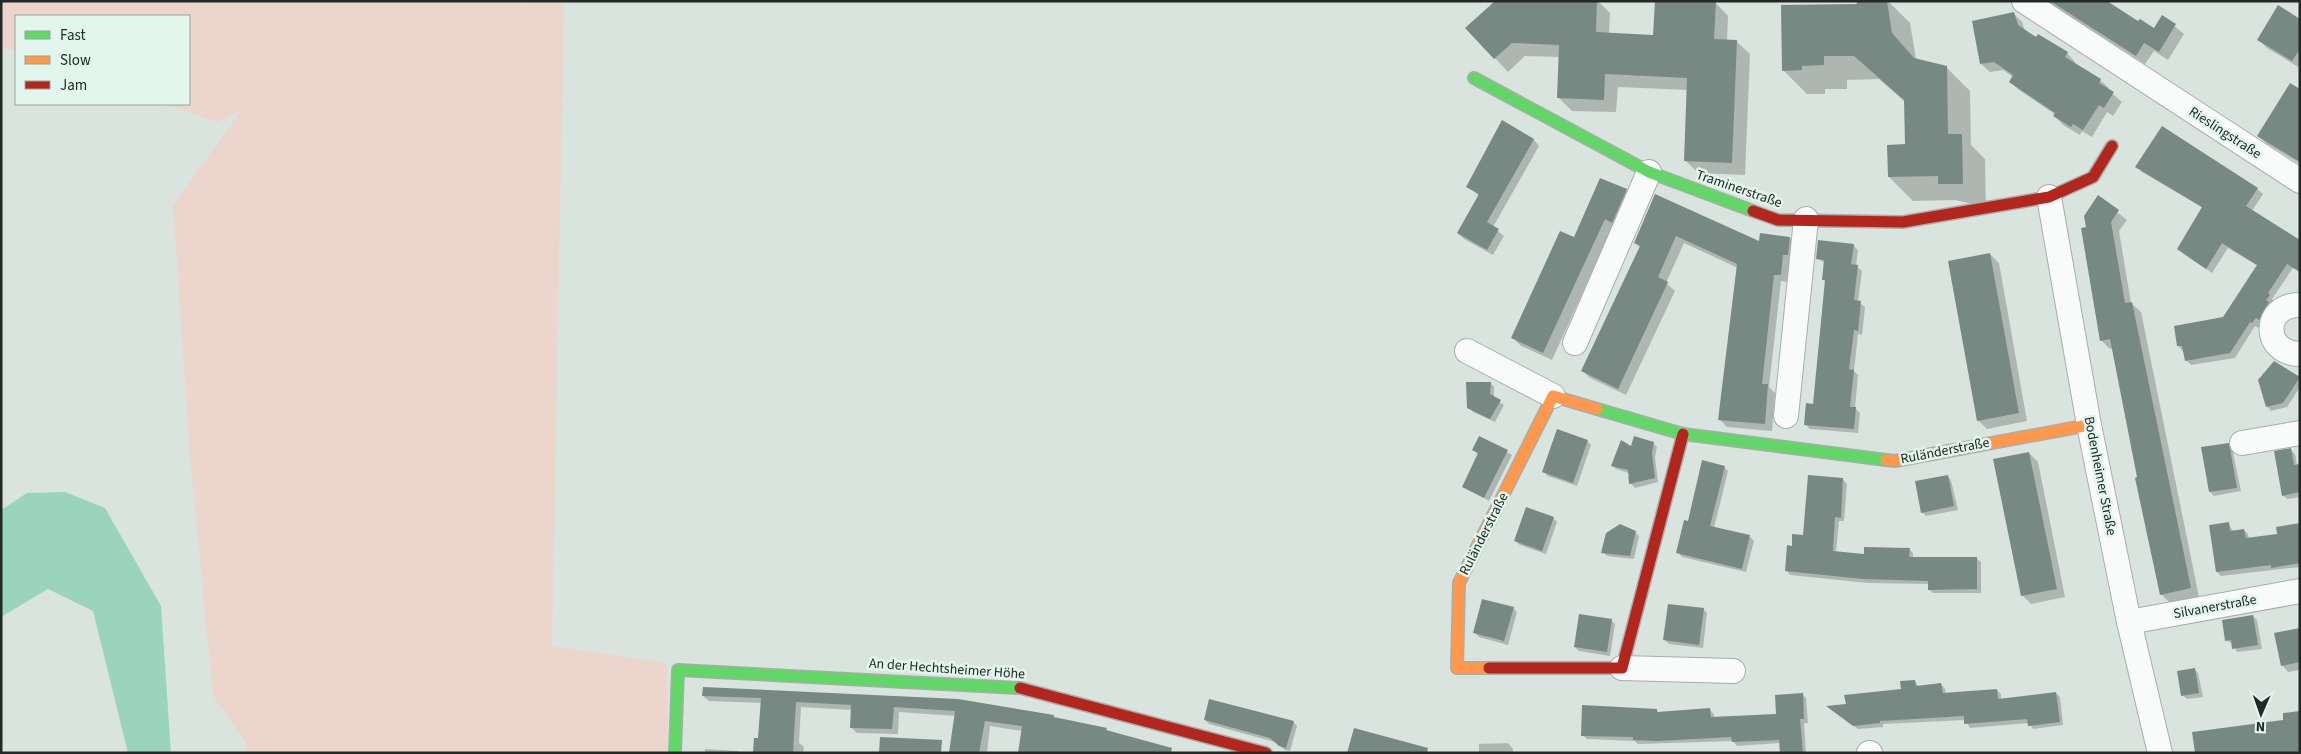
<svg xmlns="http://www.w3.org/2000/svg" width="2301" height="754" font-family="'Source Sans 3',sans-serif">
<rect width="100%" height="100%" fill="#dae4df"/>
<!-- green -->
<path fill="#ecd5cd" d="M1 1H522V18L523 1H564L552 646 661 662 667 665 668 753H243L248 745 213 696 190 457 173 205 242 110 217 122 164 104H189V16H16V51L1 46Z"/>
<!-- water -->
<path fill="#9ad4bd" d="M65 492 105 508 161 606 171 753H128L93 611 48 589 1 617V510L27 493Z"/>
<!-- shadow -->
<path fill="#0003" d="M1497 1H1598L1610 13 1609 34 1654 36 1715 2 1728 16 1727 41H1736L1750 54 1745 175 1698 173 1685 160 1688 90 1618 87 1616 112 1572 111 1558 97 1560 57 1525 56 1508 72 1467 28Z
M1858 1H1888L1910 23 1916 59 1946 67 1970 91 1971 145 1985 159 1986 207 1955 200 1913 201 1889 177 1906 145 1905 102 1879 79 1847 80V89H1825V94H1807L1783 70 1858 5Z
M2047 1H2106L2139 23 2154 30 2163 17 2184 34 2168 60 2154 51 2145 64Z
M2014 14 2022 22 2025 31 2067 53 2075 62 2074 64 2100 80 2109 88 2108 90 2122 102 2113 116 2107 112 2092 137 2082 131 2080 135 2063 125 2055 116 2056 115 2019 90 2010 82 2013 77 2003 70 1990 72 1981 64Z
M2300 20V68L2267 48 2258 39Z
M2300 91V164L2267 144 2258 136Z
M1503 122 1534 140 1539 146 1493 227 1504 236 1493 255 1464 239 1458 233 1479 196 1468 187Z
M2137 166 2257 189 2263 194 2252 211 2300 242V272L2293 268 2272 299 2274 301 2262 322 2258 328 2255 326 2235 358 2191 365 2186 360 2184 352 2178 346 2224 318 2258 266 2228 248 2212 273 2184 254 2178 249 2203 208 2142 172Z
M1626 190 1634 198 1613 226 1552 360 1521 346 1513 338 1574 238Z
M1656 196 1760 243 1790 238 1797 245 1788 282 1781 281 1769 387 1775 393 1772 431 1727 427 1719 419 1738 268 1684 243 1666 283 1675 291 1626 395 1590 378 1583 371 1641 248 1635 242Z
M2098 197 2127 220 2119 231 2131 303 2141 312 2199 597 2170 603 2161 594 2113 348 2110 349 2101 340 2087 228Z
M1853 245 1858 250 1856 266 1862 271 1858 302 1865 307 1862 335 1858 334 1854 371 1858 375 1855 408 1860 413 1858 433 1810 429 1805 424 1814 405 1826 282 1823 279 1825 263 1817 258Z
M1990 254 1999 263 2027 421 1987 429 1978 420Z
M2299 378 2300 387 2287 407 2271 411 2267 406Z
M1490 383 1494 387V398L1504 405 1495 422 1473 412 1468 407Z
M1480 437 1512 455 1489 501 1463 486 1479 455 1473 450Z
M1587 441 1591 445 1577 486 1548 476 1544 472Z
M1653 443 1657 447 1655 457 1658 482 1635 488 1631 484 1629 473 1616 469 1612 465 1631 447Z
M2228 444 2232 448 2241 491 2214 496 2210 492Z
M2291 450 2295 454 2297 465H2300V497L2287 499 2283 495Z
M2029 453 2038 462 2065 597 2031 604 2022 595Z
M1724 467 1728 471 1714 528 1750 537 1754 541 1746 572 1682 557 1678 553 1688 522Z
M1947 476 1951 480 1958 510 1926 516 1922 512Z
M1843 479 1847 484 1844 521H1839L1836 552 1865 555 1909 549 1913 553V558H1976L1981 562V593H1933L1929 589V584L1868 583 1790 575 1786 570 1793 547 1804 536Z
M1553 518 1557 522 1546 554 1520 545 1515 541Z
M2228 523 2233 531 2244 530 2248 534 2249 539 2279 535 2300 524V567L2221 576 2217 572Z
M1635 532 1639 536 1634 559 1607 556 1603 552Z
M1513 608 1517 612 1508 645 1479 637 1475 633Z
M1703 609 1707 613 1703 648 1669 644 1665 640Z
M2253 616 2257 620 2262 649 2237 652 2233 644 2226 640Z
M1611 620 1615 624 1610 656 1579 651 1575 647Z
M2300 629V670L2288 672 2282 665Z
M2194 669 2198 673 2203 697 2187 699 2182 695Z
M1914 681 1919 687 1941 684 1945 689 1946 694 1997 690 2001 694V700L2056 693 2060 697 2063 725 2033 729 2029 723 1970 728 1965 720 1883 724V727L1858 729 1832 710 1902 690Z
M704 688 1053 716 1056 719 1106 729 1109 732 1167 748 1172 753H1035L1022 731 990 726 987 753H950L956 716 899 712 898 734 857 733 851 727 852 710 801 707 799 743 804 747 803 753H755L760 739 762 703 709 701 703 696Z
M1802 694 1806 698 1808 723H1804L1806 753H1781L1780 743 1737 746 1733 741 1638 744 1635 741 1587 739 1583 735 1657 711 1659 713 1710 710 1714 714V718L1777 715Z
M1205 720 1293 722 1297 726 1290 751 1285 750 1275 742 1209 724Z
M1508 743 1513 749V753H1479V744Z
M705 749 737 751 740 753H705Z"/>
<!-- building -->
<path fill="#788983" d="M1495 1H1597L1596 32 1653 35 1655 1H1716L1714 39 1737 40 1732 163 1684 161 1687 78 1605 74 1604 100 1557 98 1559 45 1512 43 1494 59 1465 28Z
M1856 1H1887L1892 33 1914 58 1947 66 1948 134H1962L1963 184H1938V176L1888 177 1887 145 1905 144 1904 100 1854 56H1824V65L1802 66V70L1782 71 1781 5 1857 4Z
M2050 1H2107L2138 21 2140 19 2154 28 2162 15 2176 24 2159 52 2144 43 2136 56Z
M2278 5 2300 19V49L2292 61 2257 40Z
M2014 12 2018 25 2036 37 2038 34 2068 52 2065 57 2101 79 2099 83 2114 92 2104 108 2099 105 2083 130 2073 124 2071 127 2053 116 2055 113 2009 82 2013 75 1994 62 1980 64 1972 21Z
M2290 83 2300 89V162L2257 136Z
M1502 120 1534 139 1487 222 1499 229 1487 250 1457 233 1479 194 1466 187Z
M2162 126 2258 188 2246 206 2300 240V272L2287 264 2268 293 2270 295 2266 300 2269 302 2259 320 2256 318 2252 323 2250 322 2230 353 2185 361 2182 346H2177L2174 326 2223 317 2257 265 2222 243 2206 269 2177 249 2202 207 2135 167Z
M1600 178 1627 189 1612 223 1605 219 1543 353 1511 338 1560 231 1574 237Z
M1655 194 1759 241 1760 233 1790 237 1788 255H1783L1781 275H1774L1762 384H1768L1765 424 1718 420 1737 264 1676 236 1658 277 1668 282 1618 389 1581 371 1640 246 1634 243Z
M2098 195 2119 210 2111 222 2125 303 2132 302 2191 588 2160 595 2135 478 2137 477 2110 339 2100 341 2081 228 2086 227 2084 216Z
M1818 240 1854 244 1851 264 1858 265 1854 300 1861 301 1858 331 1854 330 1849 369 1854 370 1850 407H1856L1854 429 1804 425 1806 403 1813 404 1825 280H1822L1824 260 1816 259Z
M1990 253 2019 413 1977 421 1948 261Z
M2274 361 2300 377 2283 403 2266 407 2258 380Z
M1466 382H1491L1490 394 1501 400 1490 419 1467 408Z
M1557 429 1588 440 1573 483 1542 472Z
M1479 436 1508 450 1484 498 1462 487 1478 453 1472 450Z
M1634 436 1654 442 1652 453 1655 478 1629 484 1628 470 1611 466 1621 440 1631 446Z
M2229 443 2237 488 2209 492 2201 447Z
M2291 448 2294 465 2300 464V492L2282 496 2274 451Z
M2029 452 2057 589 2021 596 1993 459Z
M1702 460 1725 466 1710 526 1750 535 1742 569 1676 553 1684 520 1688 521Z
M1808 475 1843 478 1841 518 1835 517 1833 551 1864 554V547L1910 548 1909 557H1977V589L1928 590V581L1863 579 1785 571 1787 545 1792 546V534L1803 535Z
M1948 475 1954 506 1921 513 1915 481Z
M1526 507 1554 517 1542 551 1514 541Z
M2229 522 2230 531 2244 529 2246 538 2277 534 2276 527 2300 523V563L2271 568V565L2216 572 2209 525Z
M1620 524 1636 531 1630 556 1601 553 1606 533Z
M1482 599 1514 607 1504 641 1473 633Z
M1668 604 1704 608 1699 645 1663 640Z
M1579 614 1612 619 1607 652 1574 647Z
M2253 615 2258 645 2232 649 2231 640 2225 641 2222 620Z
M2300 628V662L2281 666 2274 633Z
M2195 668 2199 693 2181 696 2177 671Z
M1915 680 1916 686 1941 683 1943 693 1997 689 1998 699 2056 692 2060 722 2028 726 2027 719 1964 724V716L1880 721V723L1853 726 1826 706 1846 704 1844 695 1901 689 1900 681Z
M703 687 958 699 1054 715V717L1107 728 1106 730 1172 748 1171 753H1018L1022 726 985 721 979 753H949L955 711 894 707 892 729 850 728 851 705 796 702 793 753H753L754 738H758L761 698 702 696Z
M1803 693 1804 719H1800L1803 753H1780L1779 740 1732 742 1731 737 1657 741 1633 740V737L1581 736 1582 705 1657 709V712L1710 708 1711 717 1776 714 1775 695Z
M1209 699 1294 721 1286 748 1279 746 1270 738 1204 720Z
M2300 711V753H2195L2192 732 2283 720V713Z
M1354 728 1428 748 1427 753H1347Z
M880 737 942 740 941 753H879Z"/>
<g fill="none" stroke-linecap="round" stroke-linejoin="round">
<defs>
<path id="street" d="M2024 1 2300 181
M2049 197 2089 425 2129 622 2160 753
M2300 305C2263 304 2261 353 2300 354
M1575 343 1649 172
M1467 351 1553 396
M1786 416 1806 219
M2242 443 2300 433
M2129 622 2300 591
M1622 668 1733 671
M1869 753H1870"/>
<path id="fast" d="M1474 78 1649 172 1753 211
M1597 409 1683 434 1886 460
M675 753 678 670 1020 688"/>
<path id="slow" d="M1886 460 1895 461 2089 425
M1489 668H1457L1459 583 1553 396 1597 409"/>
<path id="jam" d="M1753 211 1778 220 1903 222 2049 197 2093 177 2112 146
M1489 668H1622L1683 434
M1020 688 1266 753"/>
</defs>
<!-- street casing -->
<use href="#street" stroke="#a6aeaa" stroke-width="26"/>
<!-- fast casing -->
<use href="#fast" stroke="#a6aeaa" stroke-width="14"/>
<!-- slow casing -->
<use href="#slow" stroke="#a6aeaa" stroke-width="14"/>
<!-- jam casing -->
<use href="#jam" stroke="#a6aeaa" stroke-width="14"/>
<!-- street -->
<use href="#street" stroke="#f9fbfa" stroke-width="24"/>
<!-- fast -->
<use href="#fast" stroke="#63d668" stroke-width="11"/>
<!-- slow -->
<use href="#slow" stroke="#ff974d" stroke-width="11"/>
<!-- jam -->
<use href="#jam" stroke="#b3261e" stroke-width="11"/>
</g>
<g text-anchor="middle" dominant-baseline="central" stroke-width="5" stroke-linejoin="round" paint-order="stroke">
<!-- street labels -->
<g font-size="14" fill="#222926" stroke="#e2f6ed">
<text transform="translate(2225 133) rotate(33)">Rieslingstraße</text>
<text transform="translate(1739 189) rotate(19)">Traminerstraße</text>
<text transform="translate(1945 451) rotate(-11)">Ruländerstraße</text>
<text transform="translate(2100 476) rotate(79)">Bodenheimer Straße</text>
<text transform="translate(1484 534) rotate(-63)">Ruländerstraße</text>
<text transform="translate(2215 607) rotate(-10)">Silvanerstraße</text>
<text transform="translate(947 669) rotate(4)">An der Hechtsheimer Höhe</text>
</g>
</g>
<!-- border -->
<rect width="2301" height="754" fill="none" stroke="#222926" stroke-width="5"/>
<!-- legend -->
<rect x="15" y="15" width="175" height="90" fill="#e2f6ed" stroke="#95a49d"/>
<rect x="25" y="31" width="25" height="8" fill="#63d668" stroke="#95a49d"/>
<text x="60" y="40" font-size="15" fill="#222926">Fast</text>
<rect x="25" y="56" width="25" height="8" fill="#ff974d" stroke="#95a49d"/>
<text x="60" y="65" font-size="15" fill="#222926">Slow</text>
<rect x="25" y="81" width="25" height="8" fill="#b3261e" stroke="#95a49d"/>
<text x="60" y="90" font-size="15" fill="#222926">Jam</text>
<!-- north arrow -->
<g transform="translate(2261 714) rotate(182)" stroke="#e2f6ed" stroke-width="4" paint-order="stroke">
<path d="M0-4L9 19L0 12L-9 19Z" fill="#222926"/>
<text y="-8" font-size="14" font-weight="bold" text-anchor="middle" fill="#222926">N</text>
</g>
</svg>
